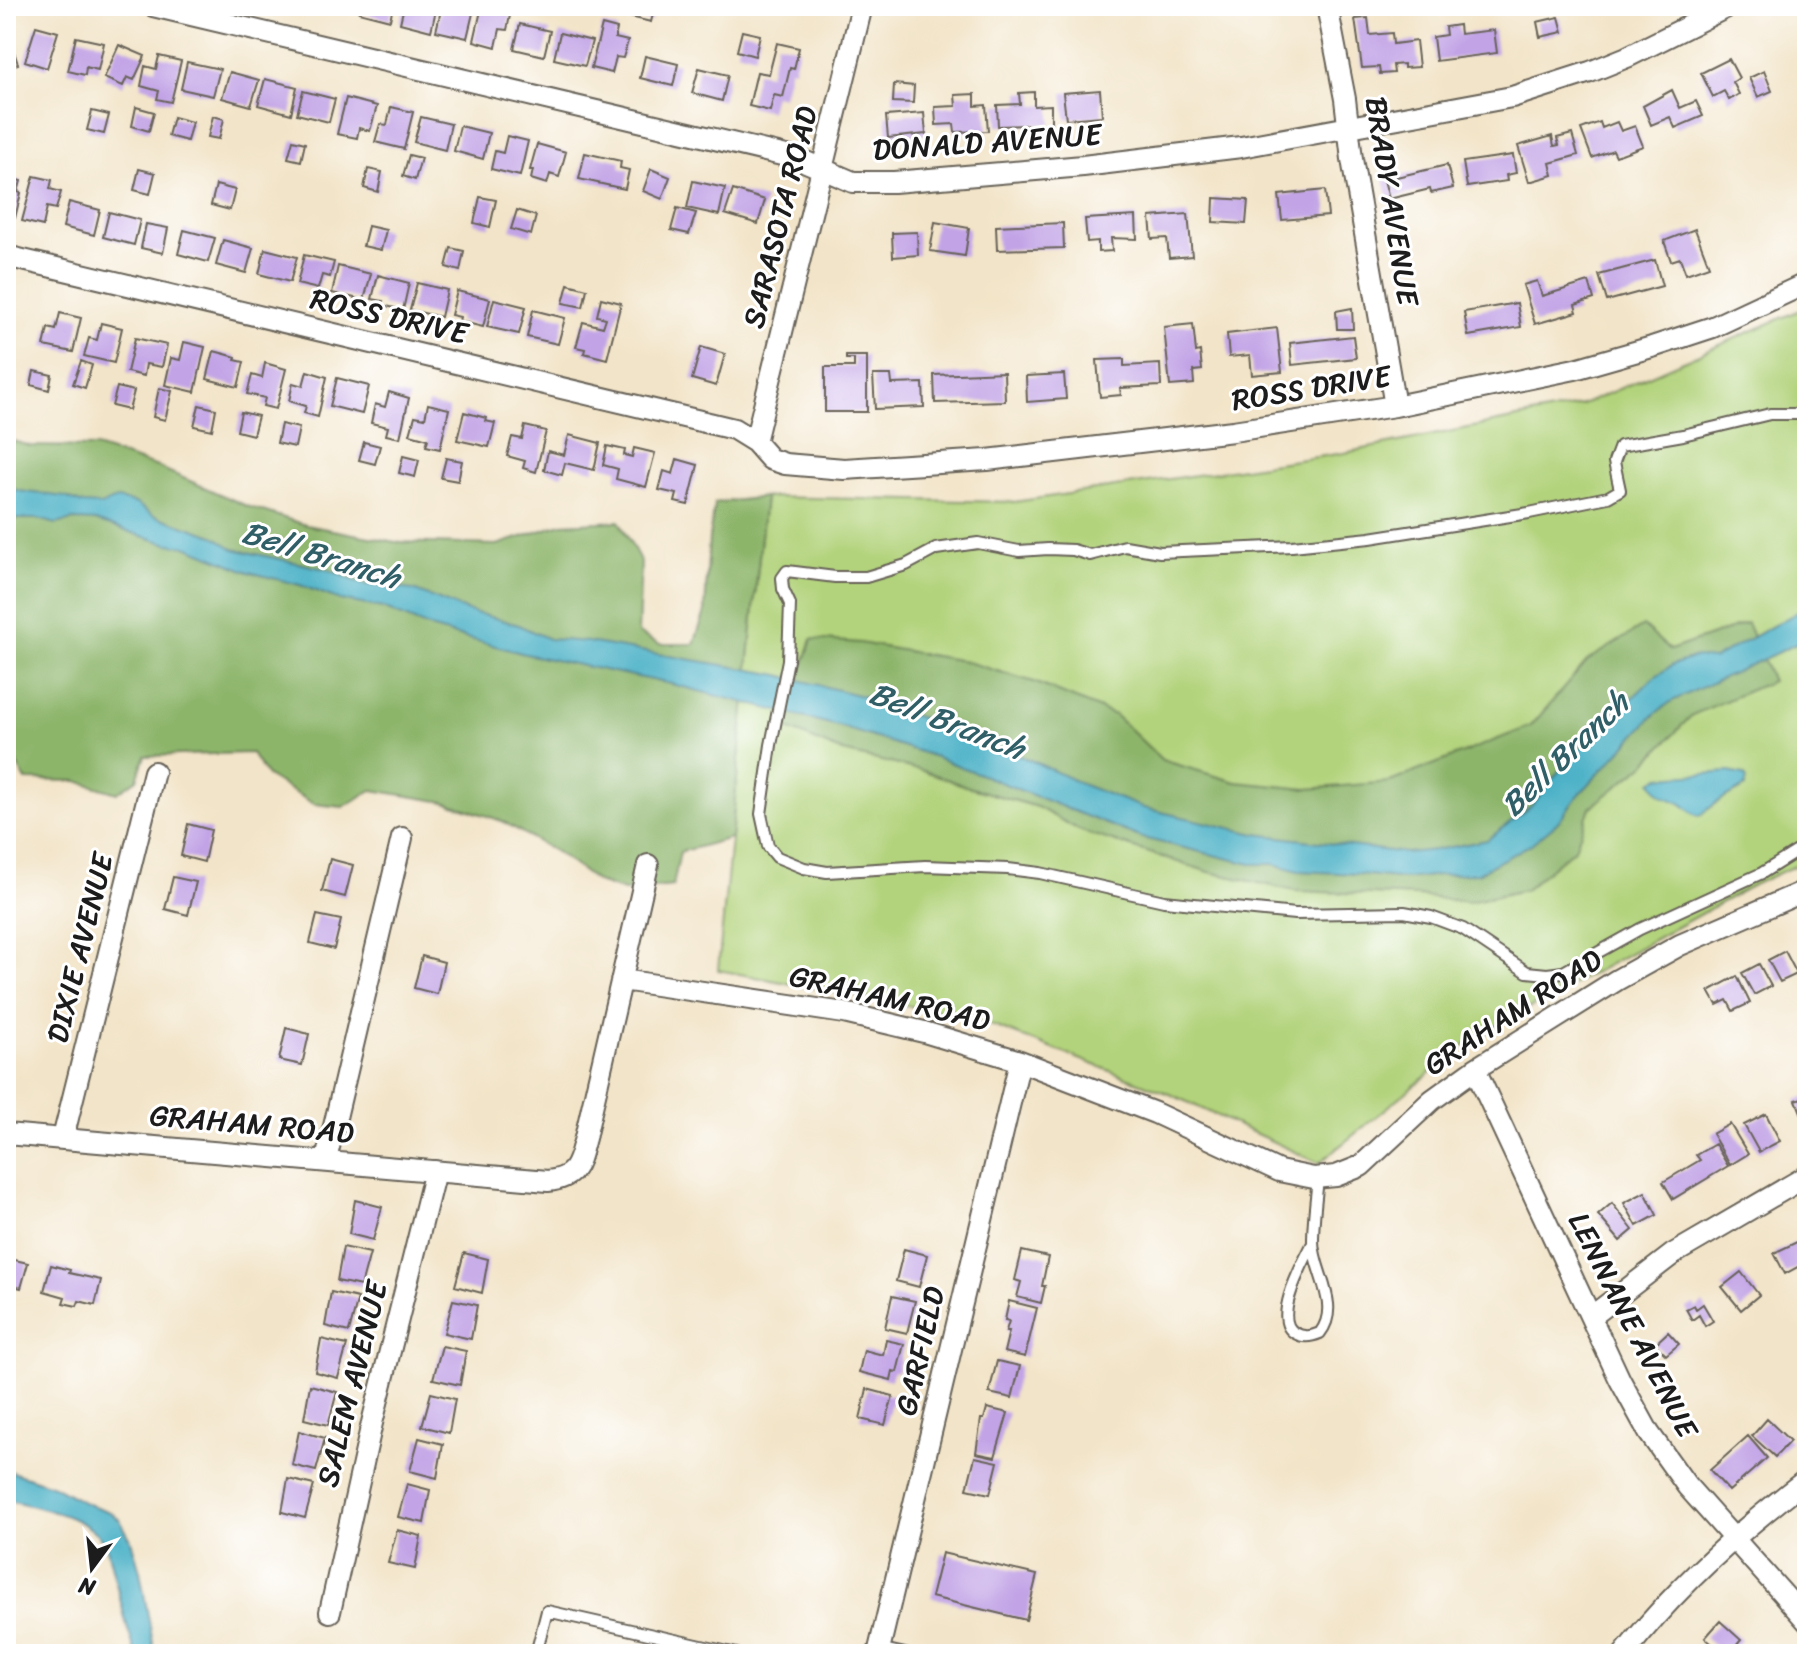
<svg xmlns="http://www.w3.org/2000/svg" width="1813" height="1660" font-family="Sriracha,sans-serif">
<rect width="100%" height="100%" fill="#fff"/>
<filter id="ink" filterUnits="userSpaceOnUse"><feTurbulence type="fractalNoise" baseFrequency=".0125" numOctaves="2"/><feDisplacementMap in="SourceGraphic" scale="16" xChannelSelector="R" yChannelSelector="G"/><feConvolveMatrix kernelMatrix="1 2 1 2 8 2 1 2 1" color-interpolation-filters="sRGB"/></filter>
<filter id="wash" filterUnits="userSpaceOnUse"><feTurbulence type="fractalNoise" baseFrequency=".006" numOctaves="4" result="noise"/><feDisplacementMap in="SourceGraphic" scale="32" xChannelSelector="R" yChannelSelector="G"/><feGaussianBlur stdDeviation="1.8" result="paint"/><feColorMatrix in="noise" values="0 0 0 0 0 0 0 0 0 0 0 0 0 0 0 0 0 1.4 0 .05"/><feComposite in="paint" operator="in"/></filter>
<g filter="url(#wash)">
<rect width="100%" height="100%" fill="#f2e4c8"/>
<!-- green -->
<path fill="#b2d37b" stroke="#67784c" stroke-width="2" d="M1807 307V860L1753 885 1468 1042 1319 1163 1170 1094 973 1018 718 970 765 497 1014 502 1344 453 1582 405Z"/>
<!-- forest -->
<path fill="#8db56b" stroke="#546844" stroke-width="2" d="M6 439 30 446 96 447 158 467 247 506 306 525 396 542 497 545 561 524 619 521 641 562 638 633 659 644H694L705 612 709 537 715 503 765 497 731 838 680 852 673 886 624 891 597 882 559 854 502 821 445 802 372 790 343 807 314 804 267 776 251 753 145 756 137 779 117 793 77 781 26 780 6 745Z
M1747 623 1772 681 1692 715 1645 764 1590 808 1575 848 1525 890 1468 902 1418 896 1295 891 1209 872 1081 831 1037 807 971 788 924 771 843 752 783 727 812 639 860 643 964 661 1034 682 1115 715 1162 760 1236 782 1307 789 1390 782 1531 726 1587 661 1643 626 1670 650Z"/>
<!-- water -->
<path fill="#48b0c6" stroke="#326671" stroke-width="2" d="M6 486 19 491 65 497 83 504 101 505 117 499 135 503 153 515 214 536 234 549 330 570 362 584 413 590 465 610 516 624 549 639 588 642 775 674 874 699 899 711 944 725 1035 762 1084 785 1144 808 1256 834 1406 853 1435 850 1487 840 1532 805 1563 766 1653 678 1674 664 1696 657 1713 659 1807 607V639L1672 701 1656 713 1577 797 1557 823 1530 845 1478 873 1439 875 1406 879 1358 874 1298 871 1275 864H1251L1142 838 936 757 838 726 667 683 525 654 433 629 383 608 340 600 300 585 249 572 186 546 168 544 95 521 73 520 56 524 39 519H16L6 513Z
M1729 772 1744 775 1747 779 1745 787 1716 803 1700 816C1689 814 1687 805 1678 802 1664 796 1660 796 1652 782L1660 777Z
M6 1470 54 1486 83 1502 110 1512 120 1520 131 1540 140 1571 155 1654H136L128 1630 106 1545C87 1514 39 1509 6 1499Z"/>
<g id="blocks">
<!-- building -->
<path fill="#c2a4e6" d="M361 6H393L390 20 359 12Z
M404 6H437L431 31 400 23Z
M442 6 473 13 467 38 436 31Z
M482 6 496 10 497 6H512L507 30 500 29 496 47 474 41Z
M632 6H655L651 22 630 17Z
M1559 17 1563 32 1540 37 1537 22Z
M1368 18 1370 35 1392 33 1393 44 1416 41 1419 67 1404 68V64L1393 65 1394 73 1380 74 1379 67 1362 68 1355 19Z
M520 24 550 31 544 56 514 49Z
M602 25 617 29 615 38 628 41 623 58 616 57 612 73 591 68Z
M1459 25 1460 34 1494 30 1497 53 1436 61 1433 37 1446 35 1445 27Z
M36 26 58 32 47 68 25 61Z
M6 27 18 64 6 67Z
M742 31 760 35 755 56 737 51Z
M560 33 592 41 585 66 554 59Z
M76 37 104 43 98 70 86 67 85 75 68 71Z
M777 43 799 48 794 69 790 68 783 97 774 95 770 111 749 106 757 72 769 74Z
M119 45 145 56 134 80 127 77 123 86 104 78Z
M159 56 181 61 171 102 157 99 159 91 141 86 145 66 156 69Z
M645 56 678 64 673 86 640 78Z
M1729 59 1739 78 1733 82 1739 94 1729 100 1724 91 1713 97 1701 73Z
M187 62 220 69 213 96 181 89Z
M699 68 728 75 722 101 692 93Z
M1764 71 1772 91 1758 97 1749 78Z
M230 72 259 80 251 106 222 98Z
M265 79 297 87 291 114 258 105Z
M894 84 914 86 913 103 893 102Z
M1100 90 1102 116 1066 119 1063 93Z
M1672 90 1680 108 1696 101 1703 116 1675 128 1670 117 1651 125 1643 106Z
M303 91 335 99 329 122 297 114Z
M1034 92V106L1051 105V124L998 126 997 105 1020 104 1019 93Z
M975 94V106L986 105 988 131 955 132 954 124 936 125 935 107 956 106 955 95Z
M346 98 377 106 370 131 359 128 357 138 337 134Z
M136 107 154 112 149 131 132 126Z
M391 107 413 112 404 149 375 142 380 124 387 125Z
M92 111 109 115 104 134 87 130Z
M924 113 926 134 888 138 886 116Z
M213 116 224 119 219 139 208 137Z
M173 117 192 122 187 141 168 136Z
M421 117 451 124 445 150 414 142Z
M1600 122 1602 128 1617 122 1621 131 1635 126 1643 146 1616 156 1613 150 1592 158 1581 129Z
M460 126 489 133 483 159 454 151Z
M1572 134 1578 155 1550 163 1553 175 1529 182 1518 146 1552 136 1554 146 1559 145 1557 138Z
M507 136 528 141 520 176 491 169 495 151 503 153Z
M293 140 305 143 301 161 288 158Z
M537 144 566 152 559 177 550 174 547 184 531 179 533 170H530Z
M585 153 621 161 620 168 629 170 625 189 579 179Z
M409 155 421 158 415 180 403 176Z
M1513 155 1516 173 1506 175 1507 181 1467 187 1463 162Z
M1447 165 1453 188 1431 193 1430 189 1389 199 1384 180Z
M139 169 155 173 150 194 134 190Z
M368 169 382 172 378 192 364 188Z
M651 169 670 177 662 199 643 191Z
M34 176 52 180 50 189 61 192 56 209 47 207 43 226 22 221Z
M6 177 21 181 18 192 21 193 15 218 6 216Z
M693 181 725 188 719 215 687 208Z
M216 185 235 190 230 210 211 205Z
M733 190 765 200 758 224 725 214Z
M1325 190 1328 216 1282 220 1279 195Z
M480 197 496 200 490 227 474 223Z
M1214 198 1248 200 1246 224 1213 222Z
M69 202 100 210 94 235 63 227Z
M677 208 696 213 689 234 671 230Z
M517 210 536 216 531 235 511 229Z
M109 212 140 220 134 245 103 237Z
M1188 214 1192 256 1169 258 1167 238 1152 239 1150 217Z
M1136 216 1137 239 1111 238 1112 251 1098 252V241L1087 242 1085 219Z
M935 222 969 228 965 256 930 251Z
M1063 223 1064 248 997 250 996 226Z
M146 224 168 228 163 253 141 248Z
M368 226 386 230 381 250 363 246Z
M1695 229 1709 266 1686 274 1680 258 1671 261 1664 241Z
M184 230 215 238 208 262 178 254Z
M917 232 918 255 893 257 892 233Z
M223 240 253 248 246 273 216 265Z
M451 248 464 251 460 271 446 267Z
M265 249 297 257 290 282 259 274Z
M304 255 334 262 330 277 322 275 318 289 297 284Z
M1655 260 1662 286 1607 301 1599 275Z
M338 266 371 274 364 300 332 293Z
M378 275 409 283 403 310 382 305 383 301 372 299Z
M1537 281 1542 296 1589 282 1594 299 1575 305 1577 312 1535 324 1523 285Z
M417 283 447 290 441 317 410 310Z
M568 284 587 289 583 307 563 303Z
M457 291 490 299 483 327 459 321 460 317 451 315Z
M601 298 621 303 607 359 584 353 585 349 576 347 583 322 603 327 606 318 597 316Z
M494 299 526 307 519 334 487 327Z
M1517 303 1521 327 1468 336 1464 312Z
M1352 308 1353 329H1337L1336 311Z
M533 310 565 318 558 344 527 337Z
M60 313 81 318 73 352 44 346 48 328 56 330Z
M101 323 122 328 114 363 84 356 89 338 97 340Z
M1193 324 1196 352 1200 351 1202 370 1193 371 1194 384 1170 386 1164 327Z
M1277 328 1282 372 1252 375 1250 355 1229 357 1227 334Z
M1353 336 1356 358 1292 365 1290 343Z
M135 338 167 345 162 367 146 364 144 376 127 372Z
M184 342 205 347 195 392 165 385 171 358 180 360Z
M701 347 725 354 716 386 692 379Z
M214 351 236 357 235 360 244 362 238 387 207 379Z
M846 356H867V412H825V367H854V359H846Z
M1124 359V366L1160 364 1161 386 1120 388 1121 395 1100 397 1097 360Z
M81 361 92 365 85 388 73 384Z
M265 363 286 369 276 409 263 406 265 398 247 394 252 375 262 378Z
M34 371 52 375 49 390 31 385Z
M307 371 327 377 318 417 304 413 306 406 289 401 293 383 303 386Z
M1004 372 1005 401 935 403 934 375Z
M1064 374 1066 399 1027 402 1026 376Z
M873 375H891L892 384 923 383 924 407 875 409Z
M337 378 369 386 362 414 330 406Z
M117 387 134 391 129 410 112 406Z
M159 388 172 391 165 420 153 417Z
M389 392 409 398 400 438 386 435 388 427 371 423 375 404 385 407Z
M428 404 449 409 440 449 426 446 428 439 410 434 415 416 425 418Z
M199 405 216 409 212 430 194 426Z
M241 412 258 416 253 435 237 431Z
M464 412 486 418 485 421 495 423 489 447 457 440Z
M281 424 299 428 295 447 277 443Z
M525 426 546 431 536 472 523 468 525 461 507 456 512 437 522 439Z
M569 435 600 443 594 470 565 463 562 475 544 470 548 451 564 455Z
M364 442 380 446 375 464 359 460Z
M607 446 625 450 624 455 632 457 634 448 655 453 646 487 616 479 618 469 603 465Z
M403 456 419 460 415 477 399 473Z
M446 458 462 461 458 481 441 478Z
M677 459 698 465 688 505 675 502 677 494 659 490 664 471 673 474Z
M188 824 211 830 204 862 181 856Z
M330 859 353 865 345 897 322 891Z
M173 877 196 882 188 915 165 909Z
M317 915 341 920 334 949 310 943Z
M1785 951 1797 974 1780 982 1768 960Z
M422 956 444 962 437 994 414 988Z
M1759 964 1771 986 1754 995 1742 973Z
M1737 976 1750 1003 1733 1011 1727 1000 1717 1005 1709 991Z
M286 1028 309 1034 302 1065 279 1060Z
M1807 1096V1127L1796 1100Z
M1766 1114 1780 1141 1759 1152 1744 1125Z
M1730 1124 1748 1154 1730 1165 1712 1134Z
M1715 1144 1728 1166 1673 1199 1663 1182 1700 1160 1696 1155Z
M1645 1192 1657 1215 1637 1226 1624 1203Z
M355 1200 382 1207 373 1240 349 1234Z
M1612 1203 1633 1230 1620 1241 1598 1215Z
M1807 1237V1262L1785 1274 1774 1253Z
M343 1247 370 1253 361 1286 337 1281Z
M904 1249 927 1255 919 1287 896 1281Z
M1022 1251 1048 1257 1042 1286H1045L1041 1303 1017 1297 1021 1282 1015 1280Z
M464 1253 488 1259 482 1293 455 1286Z
M6 1258 28 1263 21 1288 6 1284Z
M51 1265 70 1270 69 1273 101 1280 95 1305 79 1301 77 1306 63 1303 65 1297 44 1291Z
M1741 1272 1759 1295 1741 1310 1722 1287Z
M331 1292 358 1298 349 1332 325 1326Z
M892 1296 915 1301 907 1333 885 1328Z
M453 1300 477 1305 471 1339 444 1333Z
M1009 1301 1037 1308 1025 1357 1004 1352 1009 1331H1006L1009 1321 1005 1320Z
M1703 1304 1713 1321 1705 1326 1699 1315 1692 1320 1686 1309 1694 1305 1696 1309Z
M1668 1332 1679 1344 1666 1355 1655 1344Z
M321 1339 347 1345 338 1378 315 1372Z
M886 1340 904 1344 897 1372 893 1371 891 1380 859 1372 864 1350 883 1355Z
M442 1346 466 1351 460 1385 433 1379Z
M997 1361 1020 1366 1012 1398 989 1393Z
M310 1385 337 1392 328 1425 304 1419Z
M867 1389 893 1396 885 1425 860 1419Z
M431 1393 455 1399 449 1433 422 1426Z
M987 1408 1008 1413 995 1457 976 1453 981 1419H984Z
M1767 1419 1790 1441 1775 1457 1752 1436Z
M299 1431 325 1438 316 1471 292 1465Z
M1748 1436 1767 1458 1729 1491 1710 1470Z
M419 1438 443 1444 437 1478 410 1471Z
M975 1457 998 1462 990 1494 967 1489Z
M288 1479 314 1485 305 1518 282 1512Z
M407 1484 430 1490 424 1523 398 1517Z
M397 1530 421 1536 415 1569 388 1563Z
M942 1553 1037 1575 1026 1620 931 1597Z
M1720 1621 1741 1640 1729 1654H1724L1705 1638Z"/>
</g>
</g>
<g filter="url(#ink)">
<use href="#blocks" fill-opacity="0" stroke="#676258" stroke-width="2"/>
<g fill="none" stroke-linecap="round" stroke-linejoin="round">
<defs>
<path id="service" d="M1807 414H1770L1683 435 1620 446 1614 462 1620 490 1608 497 1529 513 1370 538 1292 546 1160 552 1125 546 1090 555 1073 550 1048 549 1019 551 978 543 936 549 906 565 866 577H835L787 571 782 578 783 589 790 604 788 660 771 745 761 814 768 846 777 857 804 868 827 872 925 866 1008 869 1040 873 1164 901 1295 914 1404 912 1431 917 1463 929 1527 972 1547 974 1563 972 1640 929 1762 873 1807 845
M1312 1245C1303 1263 1271 1320 1295 1333 1303 1338 1313 1336 1320 1333 1342 1305 1313 1271 1313 1241 1313 1220 1316 1199 1318 1178
M879 1648 905 1654
M536 1654 547 1611 737 1654"/>
<path id="minor" d="M153 6 799 159 853 182H894L1083 166 1241 147 1512 97 1590 72 1627 57 1729 6
M1327 6 1345 99 1352 159 1395 406
M6 256 734 429 755 442 770 459 785 464 844 469 987 460 1233 431 1395 406 1575 369 1652 347 1713 327 1807 283
M755 442 862 6
M622 980 844 1013 924 1032 1020 1061 1155 1113 1279 1171 1314 1178 1336 1176 1361 1166 1432 1100 1475 1069 1617 980 1680 945 1807 890
M1475 1069 1620 1380 1649 1433 1687 1486 1807 1621
M6 1134 548 1181C577 1178 578 1163 585 1138L648 865
M63 1138 154 772
M326 1160 402 838
M1591 1317 1673 1254 1807 1176
M330 1612 372 1423 435 1171
M878 1654 1020 1061
M1624 1654C1676 1587 1740 1530 1807 1479"/>
</defs>
<!-- service casing -->
<use href="#service" stroke="#676258" stroke-width="14"/>
<!-- minor casing -->
<use href="#minor" stroke="#676258" stroke-width="24"/>
<!-- service -->
<use href="#service" stroke="#fff" stroke-width="10"/>
<!-- minor -->
<use href="#minor" stroke="#fff" stroke-width="20"/>
</g>
</g>
<g text-anchor="middle" dominant-baseline="central" stroke-width="6" stroke-linejoin="round" paint-order="stroke">
<!-- street labels -->
<g font-size="30" fill="#1c1c1c" stroke="#fff">
<text transform="translate(987 142) rotate(-4)">DONALD AVENUE</text>
<text transform="translate(1392 201) rotate(81)">BRADY AVENUE</text>
<text transform="translate(780 217) rotate(-76)">SARASOTA ROAD</text>
<text transform="translate(389 316) rotate(13)">ROSS DRIVE</text>
<text transform="translate(1311 388) rotate(-9)">ROSS DRIVE</text>
<text transform="translate(80 948) rotate(-76)">DIXIE AVENUE</text>
<text transform="translate(890 998) rotate(13)">GRAHAM ROAD</text>
<text transform="translate(1513 1012) rotate(-33)">GRAHAM ROAD</text>
<text transform="translate(252 1124) rotate(5)">GRAHAM ROAD</text>
<text transform="translate(1633 1325) rotate(63)">LENNANE AVENUE</text>
<text transform="translate(920 1351) rotate(-77)">GARFIELD</text>
<text transform="translate(352 1384) rotate(-76)">SALEM AVENUE</text>
</g>
<!-- water labels -->
<g font-size="32" font-style="italic" fill="#305f68" stroke="#fff">
<text transform="translate(321 555) rotate(17)">Bell Branch</text>
<text transform="translate(947 721) rotate(21)">Bell Branch</text>
<text transform="translate(1565 754) rotate(-44)">Bell Branch</text>
</g>
</g>
<!-- margin -->
<rect width="1813" height="1660" fill="none" stroke="#fff" stroke-width="32"/>
<!-- north arrow -->
<g transform="translate(92 1568) rotate(195)" stroke="#ffffff" stroke-width="6" paint-order="stroke">
<path d="M0-6L14 30L0 20L-14 30Z" fill="#1c1c1c"/>
<text y="-12" font-size="22" font-weight="bold" text-anchor="middle" fill="#1c1c1c">N</text>
</g>
</svg>
